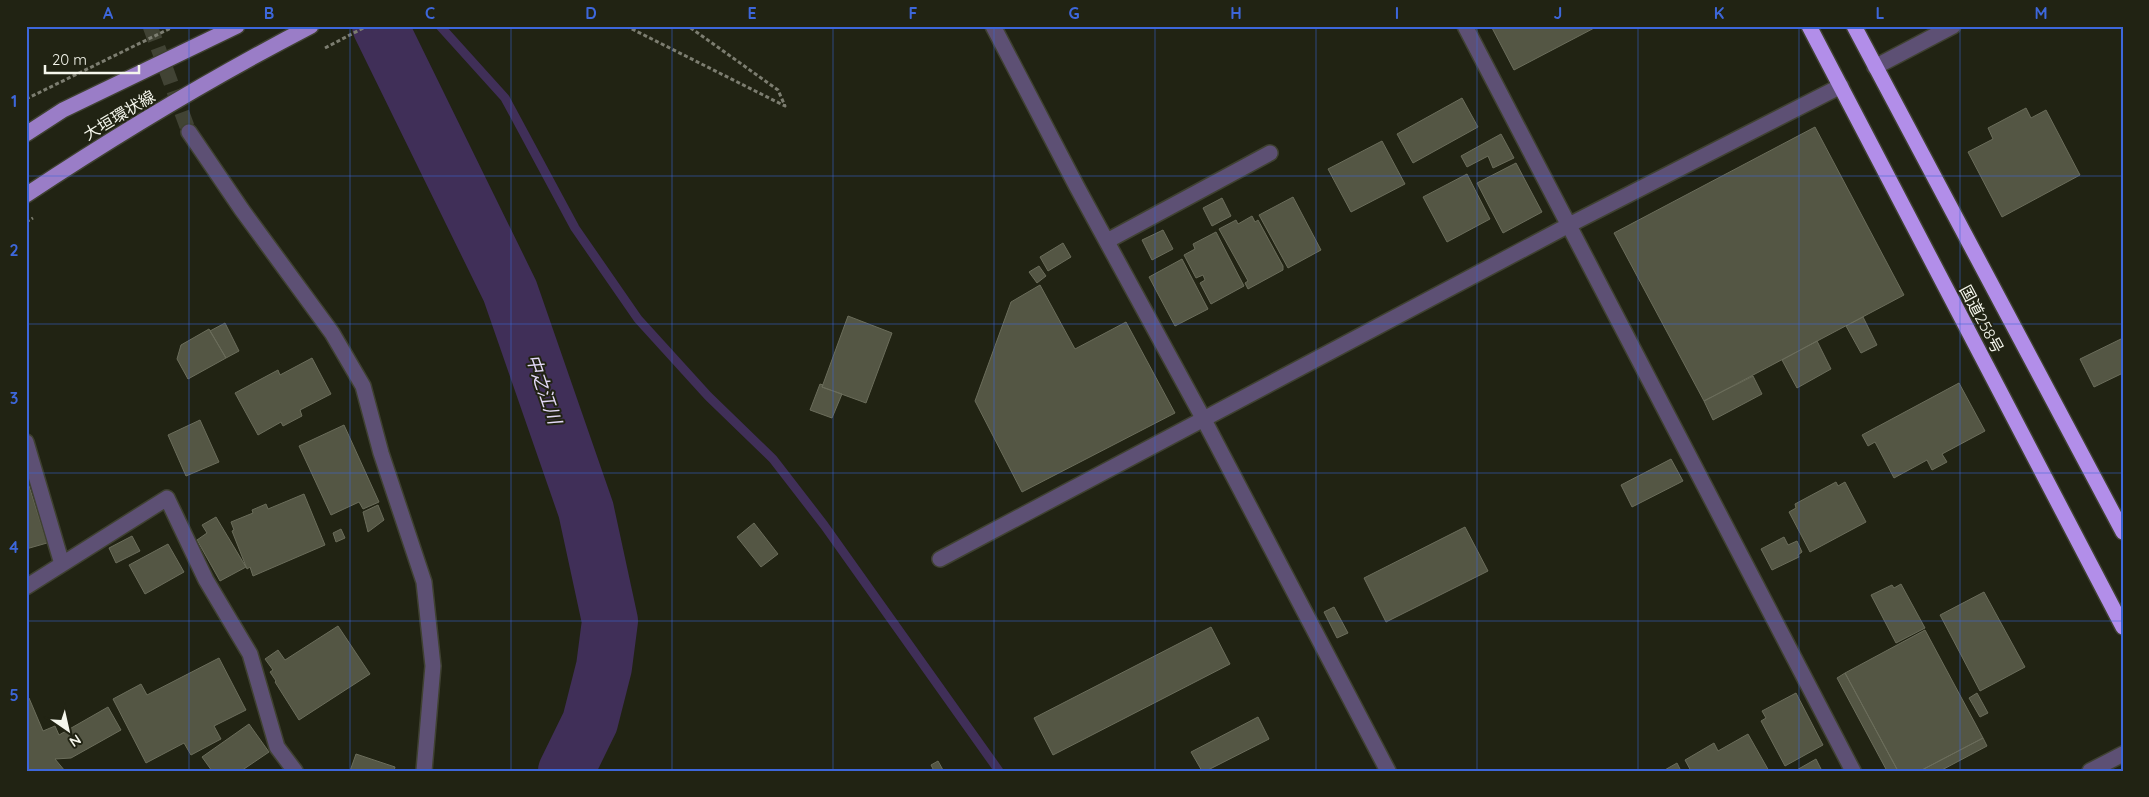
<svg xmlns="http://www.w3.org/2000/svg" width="2149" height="797" font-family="Quicksand,'Noto Sans JP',sans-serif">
<rect width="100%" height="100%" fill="#212313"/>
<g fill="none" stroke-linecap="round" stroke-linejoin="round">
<!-- stream -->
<path stroke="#402f58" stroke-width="9" d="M440 26 505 98 575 228 638 319 708 396 773 459 824 525 999 771"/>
<!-- river -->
<path stroke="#402f58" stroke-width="56" d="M380 26 510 291 586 510 610 621 604 667 590 722 566 771"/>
</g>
<!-- building -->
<path fill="#545644" stroke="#6b6d5b" d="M1491 26H1598L1514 70Z
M1462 98 1478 127 1413 163 1397 134Z
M2026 108 2031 118 2046 110 2080 175 2002 217 1968 152 1993 139 1988 128Z
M1815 127 1904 295 1704 401 1614 233Z
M1501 134 1514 158 1493 168 1488 156 1467 167 1461 156Z
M1382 141 1405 184 1351 212 1328 169Z
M1516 163 1542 212 1503 233 1477 183Z
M1467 174 1490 219 1447 242 1423 197Z
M1293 197 1321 250 1288 268 1259 215Z
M1222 198 1231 216 1212 226 1203 208Z
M1252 216 1255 222 1258 220 1283 266V270L1248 289 1245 283 1248 281 1219 229 1236 220 1238 224Z
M1163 230 1173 249 1152 260 1142 240Z
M1216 232 1244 286 1211 304 1200 283 1205 280 1203 275 1196 278 1184 255 1195 249 1193 244Z
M1063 243 1071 257 1048 271 1040 257Z
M1182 259 1208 309 1175 326 1149 277Z
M1039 266 1046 276 1037 283 1029 272Z
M1040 285 1075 349 1126 322 1175 413 1022 492 975 401 1011 302Z
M848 316 892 333 866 403 822 387Z
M1863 317 1877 345 1861 353 1846 326Z
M225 323 239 351 226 358 210 331Z
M209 329 226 358 188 379 177 359 181 345Z
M2123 338V373L2094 387 2080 359Z
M1817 341 1831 369 1797 388 1782 360Z
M312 358 331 394 300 410 302 416 283 426 281 422 258 435 235 393 278 370 280 375Z
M1753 376 1762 394 1713 420 1704 401Z
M1959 383 1985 431 1942 454 1947 462 1932 470 1927 460 1894 478 1875 442 1868 446 1862 435Z
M820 384 823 385 822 387 842 394 832 418 810 410Z
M200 420 219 462 186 476 168 435Z
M344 425 379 502 363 509 359 502 331 515 299 446Z
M1671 459 1683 481 1632 507 1621 485Z
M26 476 47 543 26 549Z
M1836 482 1838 486 1845 482 1866 522 1810 552 1789 512 1796 508 1795 504Z
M304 494 325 545 253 576 250 567 247 569 232 531 234 530 231 522 253 513 252 510 266 504 268 509Z
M378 505 384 520 368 532 363 512Z
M216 517 246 567 220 581 197 540 207 533 202 525Z
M754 523 778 554 761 567 737 537Z
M1465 527 1488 571 1386 622 1364 578Z
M341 529 345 538 336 542 333 533Z
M132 536 140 551 116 563 109 548Z
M1784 537 1788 545 1797 541 1802 552 1798 555 1799 557 1772 570 1761 549Z
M168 544 184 572 145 594 129 565Z
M1901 584 1925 628 1896 643 1871 595 1892 585 1894 588Z
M1984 592 2025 667 1980 691 1940 615Z
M1334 607 1348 633 1337 638 1324 612Z
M338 626 370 674 299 720 275 682 276 681 270 672 273 670 265 659 278 650 285 660Z
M1211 627 1230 664 1053 755 1034 718Z
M1925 630 1983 738 1920 771H1898L1845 673Z
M219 658 246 710 214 726 221 739 191 755 184 743 146 763 113 699 141 684 147 695Z
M1845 673 1898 771H1887L1837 678Z
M1796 693 1823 745 1785 766 1761 721 1766 718 1762 711Z
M1977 693 1988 713 1980 717 1969 698Z
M29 698 43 731 55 726 59 735 108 707 121 730 71 758 55 759 65 771H26V699Z
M1258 717 1269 739 1206 771H1202L1191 752Z
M249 724 269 752 241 771H212L202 757Z
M1748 734 1769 771H1691L1685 760 1714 743 1718 751Z
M1983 738 1987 746 1940 771H1920Z
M356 754 395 767 394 771H350Z
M1816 759 1822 771H1795Z
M938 761 943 770 942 771H934L931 765Z
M1677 763 1681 771H1663Z"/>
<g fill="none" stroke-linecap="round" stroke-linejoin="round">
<!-- minor-tunnel -->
<path stroke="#414334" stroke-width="15" stroke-dasharray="15 8" stroke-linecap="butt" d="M150 26 189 132"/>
<defs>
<path id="minor" d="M993 26 1077 187 1203 418 1388 771
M1465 26 1853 771
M1875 67 1953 26
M189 132 242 210 332 333 363 386 381 453 424 582 433 666 424 771
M1107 241 1270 153
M26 442 62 564
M940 559 1569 225 1841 86
M26 587 167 498 206 580 250 654 277 747 295 771
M2090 771 2123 754"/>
<path id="major" d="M26 134 63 110 237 26
M26 195C118 134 213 77 311 26"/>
<path id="highway" d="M1809 26 2123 627
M1854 26 2123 532"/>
</defs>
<!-- minor casing -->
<use href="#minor" stroke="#3f4131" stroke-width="18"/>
<!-- major casing -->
<use href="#major" stroke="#3f4131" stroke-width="18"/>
<!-- highway casing -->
<use href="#highway" stroke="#3f4131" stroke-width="18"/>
<!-- path -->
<path stroke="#7c7d70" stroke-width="3" stroke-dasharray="4 2.5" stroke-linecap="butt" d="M626 26 785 106 778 90 688 26
M325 48 367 26
M26 99 175 26
M26 222 33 218"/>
<!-- minor -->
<use href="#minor" stroke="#5d5074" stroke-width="15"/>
<!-- major -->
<use href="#major" stroke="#9a7dc7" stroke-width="15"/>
<!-- highway -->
<use href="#highway" stroke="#b28ee9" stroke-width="15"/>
</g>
<!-- grid -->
<path fill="none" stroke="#3d67db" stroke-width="1" stroke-opacity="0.55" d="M189 26V771M350 26V771M511 26V771M672 26V771M833 26V771M994 26V771M1155 26V771M1316 26V771M1477 26V771M1638 26V771M1799 26V771M1960 26V771M26 176H2123M26 324H2123M26 473H2123M26 621H2123"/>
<g text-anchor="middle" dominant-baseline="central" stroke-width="4" stroke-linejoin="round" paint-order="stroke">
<!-- street labels -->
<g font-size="16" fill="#f5f6ec" stroke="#212313">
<text transform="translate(119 115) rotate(-31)">大垣環状線</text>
<text transform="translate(1982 319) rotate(62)">国道258号</text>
</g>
<!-- water labels -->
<g font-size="18" font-style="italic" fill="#e3d9f7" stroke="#212313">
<text transform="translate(544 389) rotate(71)">中之江川</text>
</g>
</g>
<!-- border -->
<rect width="2149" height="797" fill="none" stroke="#212313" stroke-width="55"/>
<!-- north arrow -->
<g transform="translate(68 730) rotate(146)" stroke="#212313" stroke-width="4" paint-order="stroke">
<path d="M0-4L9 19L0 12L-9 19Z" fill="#f5f6ec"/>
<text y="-8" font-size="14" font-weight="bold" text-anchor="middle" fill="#f5f6ec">N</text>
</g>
<!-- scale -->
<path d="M45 65v8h94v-8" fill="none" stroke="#f5f6ec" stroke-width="2.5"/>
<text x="52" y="65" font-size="15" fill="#f5f6ec" stroke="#212313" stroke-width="4" paint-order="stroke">20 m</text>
<rect x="28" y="28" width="2094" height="742" fill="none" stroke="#3d67db" stroke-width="2"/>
<g font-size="16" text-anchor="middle" font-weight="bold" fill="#3d67db">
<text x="108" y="19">A</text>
<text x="269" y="19">B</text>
<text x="430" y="19">C</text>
<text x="591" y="19">D</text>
<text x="752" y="19">E</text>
<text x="913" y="19">F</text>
<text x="1074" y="19">G</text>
<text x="1236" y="19">H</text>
<text x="1397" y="19">I</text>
<text x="1558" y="19">J</text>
<text x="1719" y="19">K</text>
<text x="1880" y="19">L</text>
<text x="2041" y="19">M</text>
<text x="14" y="107">1</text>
<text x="14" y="256">2</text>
<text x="14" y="404">3</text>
<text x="14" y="553">4</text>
<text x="14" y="701">5</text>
</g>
</svg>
